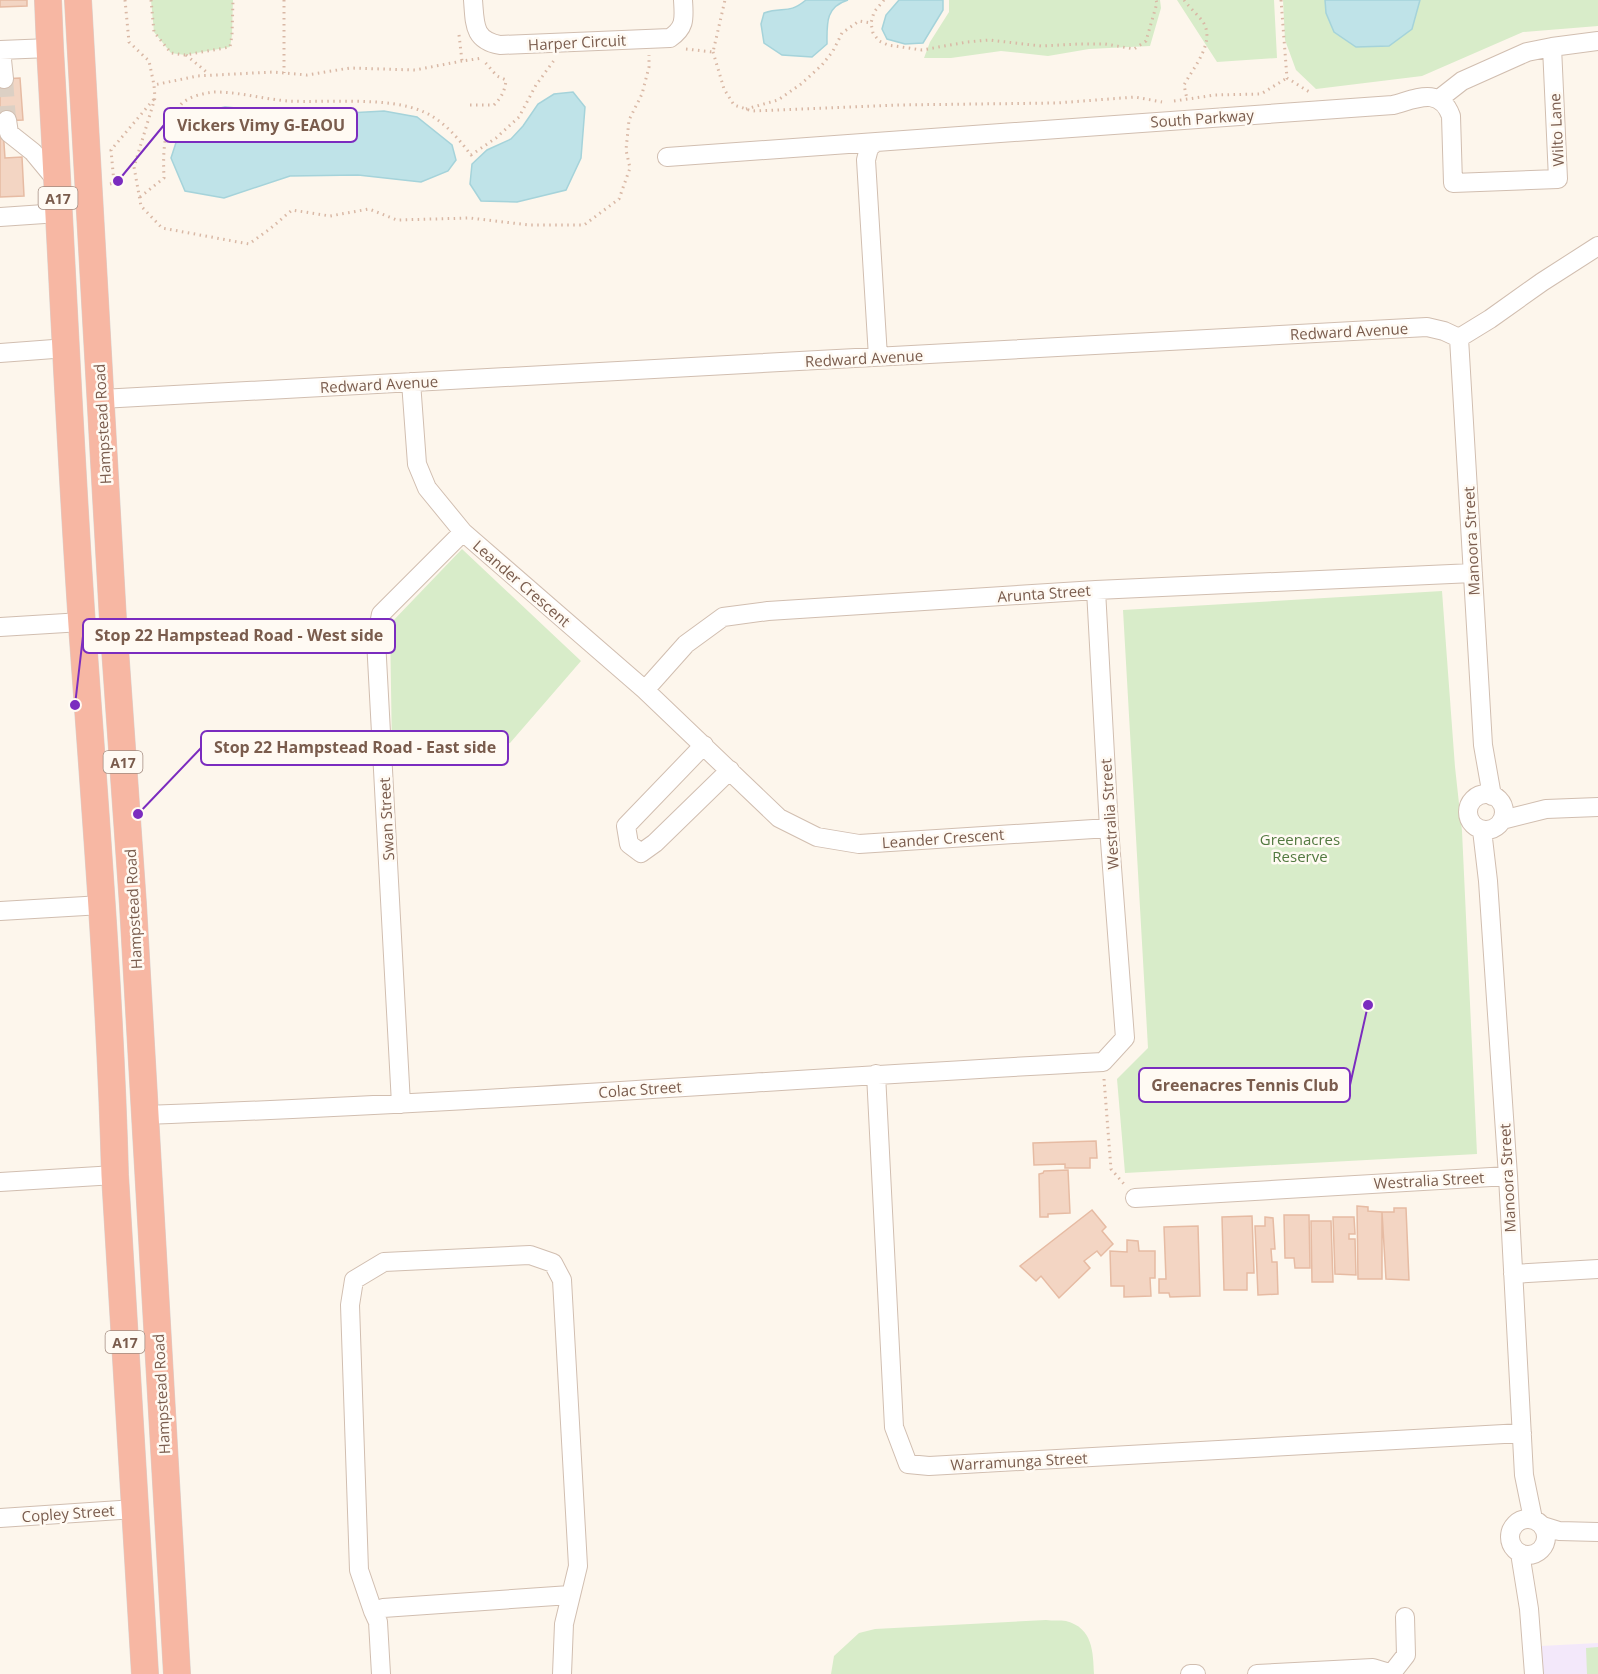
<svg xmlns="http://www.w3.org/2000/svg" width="1598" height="1674" font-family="'Open Sans',sans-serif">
<rect width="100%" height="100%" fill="#fdf6ec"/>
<!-- education -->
<path fill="#f3e8fa" d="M1598 1643V1674H1543L1541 1646Z"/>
<!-- green -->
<path fill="#d8ecc9" d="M151 0H233L232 35 230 47 185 55 171 53 154 32Z
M949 0H1160L1161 8 1150 46 1089 49 1048 56 1001 51 951 58H924L930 42 949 12Z
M1177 0H1274L1277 58 1217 62Z
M1283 0H1598V26L1523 32 1422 76 1316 89 1296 70 1285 40Z
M462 549 581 661 510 743 392 751 390 624Z
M1442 591 1455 767 1462 831 1477 1154 1125 1173 1117 1079 1148 1048 1123 610Z
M1046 1620C1053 1621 1060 1620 1066 1621 1093 1628 1093 1652 1094 1674H831L834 1656 859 1633 875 1629Z
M1598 1647V1674H1587L1586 1648Z"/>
<!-- water -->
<path fill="#bfe3e8" stroke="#a5d3da" stroke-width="1.5" d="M806 0H848C825 7 827 24 827 44L812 57 782 55 764 43 761 24 764 13C783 6 788 15 806 0Z
M899 0H943V10L923 43 905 44 887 39 882 29 886 15Z
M1325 0H1420L1412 29 1389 46 1356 47 1334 32 1326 13Z
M573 92 585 107 581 158 566 190 517 202 481 201 470 184 472 164 487 150 511 139 523 126 538 104 554 94Z
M225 107 313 115 384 111 417 117 452 145 456 160 448 171 421 182 358 175 290 176 224 198 185 191 171 158 185 115Z"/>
<!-- building -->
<path fill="#f3d5c3" stroke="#e6bba3" stroke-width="1.5" d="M0 0H27V6L0 7Z
M20 78 23 120 0 121V79Z
M0 121 3 129 5 158 22 157 24 196 0 197Z
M1096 1141 1097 1158H1090V1168H1065V1164L1034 1165 1033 1143Z
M1068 1170 1070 1213 1048 1214V1217H1040L1039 1174 1043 1173 1044 1171Z
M1357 1206 1368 1207V1211L1382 1212V1279H1358Z
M1394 1208H1406L1409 1280 1386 1279 1382 1212H1394Z
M1092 1210 1106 1227 1102 1231 1113 1244 1101 1256 1097 1251 1084 1261 1090 1268 1059 1298 1041 1276 1036 1281 1020 1266Z
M1284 1215H1309L1310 1268H1295L1294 1258H1285Z
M1252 1216 1254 1273H1247V1290H1224L1222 1217Z
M1265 1217 1273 1218 1275 1249H1271L1272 1262H1277L1278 1294 1258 1295 1255 1226H1265Z
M1333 1217H1354L1355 1234H1349V1239H1355L1356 1275 1335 1274Z
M1311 1221H1331L1333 1282H1312Z
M1198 1226 1200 1296 1170 1297 1169 1293H1159V1279H1166L1164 1227Z
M1127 1240 1138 1241 1139 1251H1155V1278H1150L1151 1296 1124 1297V1286H1111L1110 1251 1127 1252Z"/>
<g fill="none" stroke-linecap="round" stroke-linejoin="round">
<!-- minor-tunnel -->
<path stroke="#dcd0c4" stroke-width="18" stroke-dasharray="18 9" stroke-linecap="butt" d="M4 79 7 120"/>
<defs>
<path id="minor" d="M473 0C475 24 473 40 500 45L670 38C686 27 684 18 683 0
M0 50 50 48
M1 50 4 79
M1439 99 1462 81 1527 52 1552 47 1598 41
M7 120 9 133 33 152 57 181
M667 157 876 142
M0 217 59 213
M1459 338 1483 745 1492 796
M0 353 67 348
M878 357 866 160 869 148 876 142 1393 105C1416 99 1440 86 1451 116L1453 183 1558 179 1552 47
M411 382 417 464 427 488 463 532 645 690 779 818 817 837 859 844 1109 828
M101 399 1427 327 1444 331 1459 338 1490 319 1542 282 1598 246
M0 627 82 622
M645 690 686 644 723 617 768 611 1096 590 1473 573
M704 745 626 826 629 844 641 853 655 843 730 770
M1468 812a18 18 0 1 1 36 0a18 18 0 1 1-36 0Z
M1502 820 1546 809 1598 807
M1482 830 1488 881 1508 1176 1524 1475 1533 1519
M0 911 102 905
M876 1074 894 1427 908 1464 929 1466 1522 1433
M401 1104 376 640 381 614 463 532
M144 1115C464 1104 783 1079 1103 1062L1125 1038 1109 828 1096 590
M0 1182 115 1175
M1135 1198 1508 1176
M1513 1274 1598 1269
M0 1518 135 1509
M1510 1537a18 18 0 1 1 36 0a18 18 0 1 1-36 0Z
M1543 1526 1559 1531 1598 1532
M1520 1553 1529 1609 1534 1674
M373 1611 383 1608 570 1595
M1392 1673 1406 1655 1405 1617
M381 1674 378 1622 373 1611 359 1570 350 1305 354 1280 384 1262 530 1255 553 1263 562 1280 578 1566 564 1624 562 1674
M1190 1674H1196
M1257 1674 1373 1668 1393 1674"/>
<path id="highway" d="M48 0 50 48C61 240 69 433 82 625 95 808 110 991 115 1175L145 1674
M78 0 113 620 133 905 177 1674"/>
</defs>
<!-- minor casing -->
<use href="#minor" stroke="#d1beb0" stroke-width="20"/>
<!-- highway casing -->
<use href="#highway" stroke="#dad1cd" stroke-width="28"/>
<!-- path -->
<path stroke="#d9b8a5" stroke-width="3" stroke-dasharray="1.5 4.5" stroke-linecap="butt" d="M125 0 129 42 149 61 154 85
M151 0 154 32 171 53 185 55 230 47 232 35 233 0
M284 0V73
M884 0 874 12 871 23 873 33 879 41 888 45 922 50 967 42 989 40 1041 46 1079 44H1105L1134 49 1146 41 1157 3 1156 0
M1184 0C1190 8 1198 15 1203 22 1216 42 1193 68 1184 85L1187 99
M1281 0 1287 78 1311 93
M459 35 462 61 483 58
M686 49 713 52 725 0
M713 52 724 89 734 105 752 111 897 105 1057 103 1135 97 1162 102
M186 55 209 74
M462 61 415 70 350 68 307 75 273 72 197 76 154 85 155 98 134 167 141 206 162 228 249 244 271 228 292 210 330 216 369 209 397 220 470 218 529 225H584L619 199 630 168 626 150 629 120 642 94 649 67V55
M1174 101 1215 95 1261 94 1287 78
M470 105H494C501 98 505 91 506 80L497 76 483 60
M746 109 778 100 801 84 822 65 833 51 842 33 859 21 871 23
M110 184 114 183 111 150 154 99
M140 197 164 178C163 155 163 131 176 111 179 108 181 103 185 101 194 95 205 93 215 92 240 92 263 99 288 101 328 103 388 96 424 112 444 121 458 138 471 155L496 138 519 117 536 85 555 59
M1104 1079 1111 1169 1124 1184"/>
<!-- minor -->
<use href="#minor" stroke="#fff" stroke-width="18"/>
<!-- highway -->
<use href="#highway" stroke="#f7b7a3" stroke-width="27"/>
</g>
<g text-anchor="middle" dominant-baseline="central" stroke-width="5" stroke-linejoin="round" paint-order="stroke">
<!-- shield labels -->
<g fill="#fffaf3" stroke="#a28b7f" stroke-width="1.5">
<rect x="38.5" y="187" width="39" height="22" rx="4.5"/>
<rect x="103.5" y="751" width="39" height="22" rx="4.5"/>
<rect x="105.5" y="1331" width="39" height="22" rx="4.5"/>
</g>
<g font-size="14" font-weight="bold" fill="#7a5c4d">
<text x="58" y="198">A17</text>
<text x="123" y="762">A17</text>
<text x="125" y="1342">A17</text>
</g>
<!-- street labels -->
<g font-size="15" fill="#7a5c4d" stroke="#fffaf3">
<text transform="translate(577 42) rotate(-3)">Harper Circuit</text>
<text transform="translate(1202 118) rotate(-4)">South Parkway</text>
<text transform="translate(1556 130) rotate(-93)">Wilto Lane</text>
<text transform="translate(1349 331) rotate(-3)">Redward Avenue</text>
<text transform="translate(864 358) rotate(-3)">Redward Avenue</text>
<text transform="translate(379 384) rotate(-3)">Redward Avenue</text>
<text transform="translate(102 424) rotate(-93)">Hampstead Road</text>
<text transform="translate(1471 541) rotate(-93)">Manoora Street</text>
<text transform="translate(522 583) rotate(41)">Leander Crescent</text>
<text transform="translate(1044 593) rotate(-4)">Arunta Street</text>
<text transform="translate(1109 814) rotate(-94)">Westralia Street</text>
<text transform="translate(386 819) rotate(-93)">Swan Street</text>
<text transform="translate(943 838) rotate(-4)">Leander Crescent</text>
<text transform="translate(133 909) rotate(-93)">Hampstead Road</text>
<text transform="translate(640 1089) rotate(-4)">Colac Street</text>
<text transform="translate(1507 1178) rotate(-93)">Manoora Street</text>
<text transform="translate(1429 1180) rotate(-3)">Westralia Street</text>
<text transform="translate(161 1394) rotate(-93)">Hampstead Road</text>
<text transform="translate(1019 1461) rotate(-3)">Warramunga Street</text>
<text transform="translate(68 1513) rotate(-4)">Copley Street</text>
</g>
<!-- park labels -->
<g font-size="15" fill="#537a41" stroke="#fffaf3">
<text x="1300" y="839">Greenacres<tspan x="1300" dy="17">Reserve</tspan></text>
</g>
</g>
<!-- callouts -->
<path fill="none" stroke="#7b2cbf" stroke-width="2" d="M118 181L164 125M75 705L83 636M138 814L201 748M1368 1005L1350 1085"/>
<g fill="#7b2cbf" stroke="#fffaf3" stroke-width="2">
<circle cx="118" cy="181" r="6"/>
<circle cx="75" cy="705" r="6"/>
<circle cx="138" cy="814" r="6"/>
<circle cx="1368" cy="1005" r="6"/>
</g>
<g fill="#fffaf3" stroke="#7b2cbf" stroke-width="2">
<rect x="164" y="108" width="193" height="34" rx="6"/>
<rect x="83" y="619" width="312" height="34" rx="6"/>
<rect x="201" y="731" width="307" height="34" rx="6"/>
<rect x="1139" y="1068" width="211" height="34" rx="6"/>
</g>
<g font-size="16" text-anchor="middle" font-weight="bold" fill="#7a5c4d">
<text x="261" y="131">Vickers Vimy G-EAOU</text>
<text x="239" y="641">Stop 22 Hampstead Road - West side</text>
<text x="355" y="753">Stop 22 Hampstead Road - East side</text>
<text x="1245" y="1091">Greenacres Tennis Club</text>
</g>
</svg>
